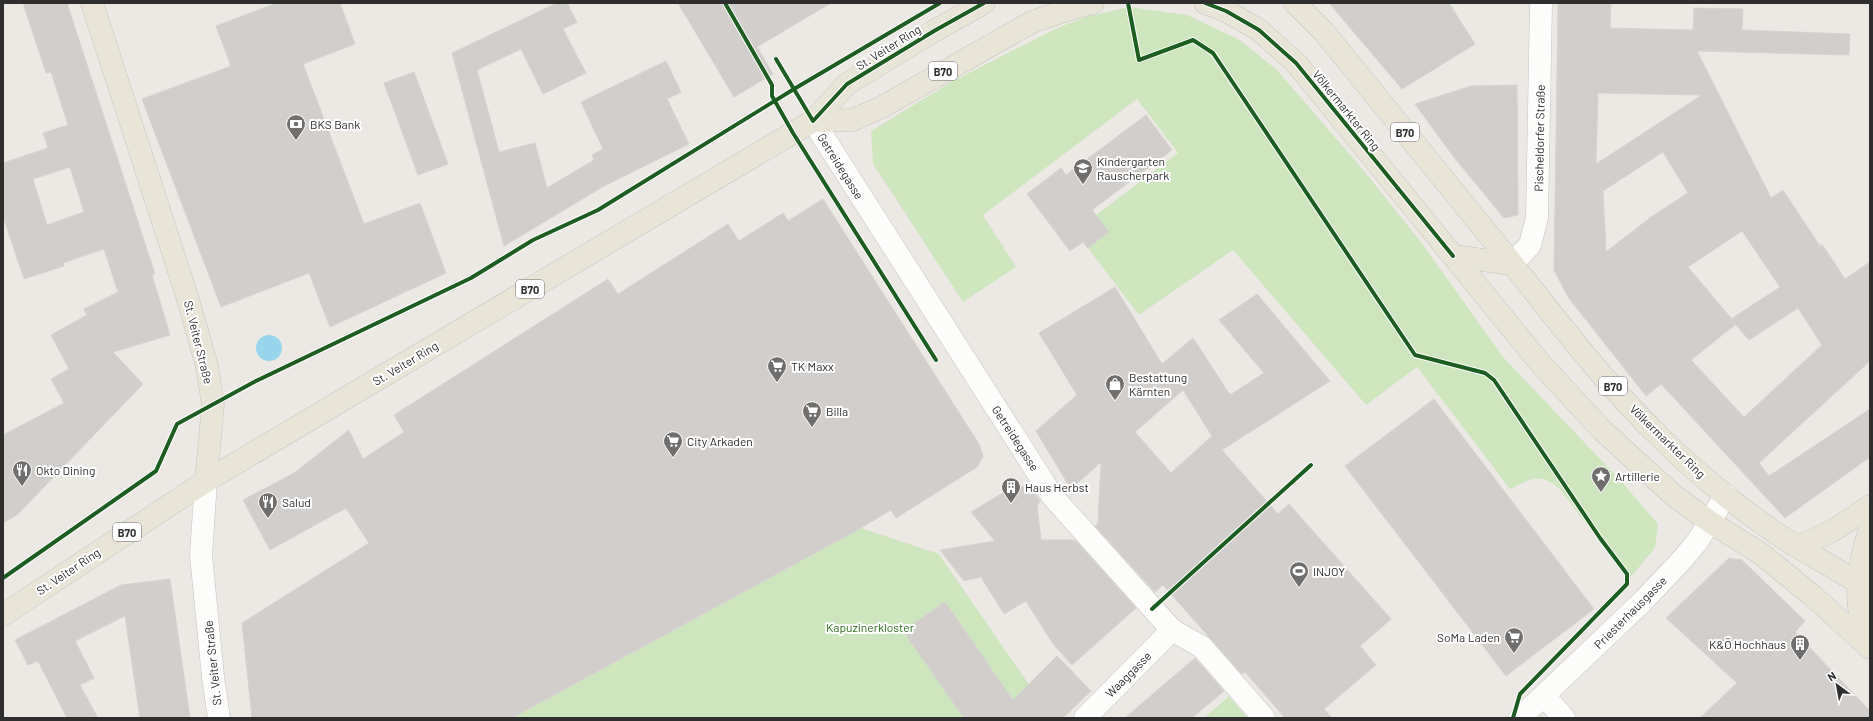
<svg xmlns="http://www.w3.org/2000/svg" width="1873" height="721" font-family="Barlow,sans-serif">
<rect width="100%" height="100%" fill="#ece8e4"/>
<!-- green -->
<path fill="#cee6be" d="M1129 7 1187 15 1240 40 1277 70 1365 172 1424 246 1503 357 1621 481 1658 524 1655 548 1628 580 1559 488C1537 472 1532 479 1510 489L1417 367 1366 405 1233 250 1139 315 1075 231 1178 153 1137 99 983 215 1016 267 963 302 873 164 871 131 953 81 1055 29 1085 17Z
M861 528 939 554 1052 718H512Z
M1229 696 1247 718H1204Z"/>
<!-- water -->
<path fill="#99d6ec" d="M256 348a13 13 0 1 1 26 0a13 13 0 1 1-26 0Z"/>
<!-- building -->
<path fill="#d1cecb" stroke="#d7d4d0" fill-rule="evenodd" d="M23 3H67L155 274 152 275 170 335 113 352 143 384 18 514 3 523V435L64 403 51 379 69 369 51 335 87 315 84 309 118 292 104 249 63 263 64 266 24 279 3 216V163L48 148 43 133 68 125 51 72 46 73ZM70 167 84 212 47 225 33 179Z
M277 3H340L355 44 303 64 364 224 420 203 446 273 330 327 309 273 221 307 142 99 231 66 216 26Z
M557 3H567L577 22 563 29 586 73 543 94 521 49 477 70 499 152 535 143 547 188 594 160 592 155 603 149 581 102 666 61 681 92 667 99 689 144 606 185 504 246 452 53Z
M678 3H831L757 47 773 74 734 97Z
M1329 3H1449L1475 44 1402 89Z
M1558 3H1611L1610 28 1693 30 1694 8 1743 9 1742 30 1850 34 1849 55 1697 51 1771 198 1783 190 1820 246 1822 244 1845 279 1870 262V361L1759 463 1769 476 1870 409V457L1785 518 1661 384 1646 396 1568 297 1554 270ZM1598 93 1702 95 1596 164ZM1663 152 1688 193 1651 217 1606 252 1603 191ZM1742 231 1780 287 1731 319 1749 340 1798 308 1822 345 1744 417 1691 360 1736 324 1688 267Z
M414 72 448 164 418 175 384 83Z
M1517 85 1518 215 1504 218 1453 156 1415 104 1471 86Z
M1146 115 1172 150 1092 210 1109 232 1088 248 1083 242 1070 251 1027 194 1061 168 1066 175Z
M823 199 979 444 983 456 977 467 896 518 891 510 861 528 512 718H252L242 623 369 543 346 508 270 550 243 500 294 473 349 430 363 459 404 432 394 415 608 279 618 294 728 224 739 241 783 213 788 221Z
M1115 287 1162 364 1193 338 1230 395 1264 373 1219 320 1257 294 1330 381 1222 450 1278 514 1289 504 1391 619 1360 646 1376 665 1324 709 1332 718H1285L1245 672 1242 674 1163 585 1155 592 1095 526 1098 523 1101 462 1071 489 1036 431 1077 395 1039 333ZM1183 390 1212 436 1171 473 1135 432Z
M1434 399 1594 609 1506 676 1345 466Z
M1031 486 1040 501 1037 505 1041 540H1075L1136 608 1072 665 1053 644 1026 601 1004 614 981 577 964 581 940 550 995 541 971 512 1009 489 1016 487Z
M1729 558 1742 560 1805 621 1795 632 1870 711V718H1700L1737 683 1666 618Z
M170 579 190 718H140L125 616 75 641 94 678 80 685 98 718H67L38 661 28 665 15 640 121 585Z
M945 602 1013 700 1057 656 1091 691 1063 718H964L903 631Z
M1195 658 1224 691 1192 718H1125Z"/>
<g fill="none" stroke-linecap="round" stroke-linejoin="round">
<defs>
<path id="minor" d="M813 121 1053 497 1172 630 1202 647 1264 718
M1512 264 1530 245 1537 218 1541 3
M206 481 201 555 213 677 219 718
M1544 696 1564 718
M1085 718 1172 630
M1520 718 1643 601 1681 561 1697 542 1726 495"/>
<path id="major" d="M92 3 187 296 207 366 213 405 206 481
M1205 3 1226 11 1259 30 1296 63 1540 363 1602 430 1672 494 1710 522 1760 553 1814 597 1870 648
M1295 3 1324 32C1387 110 1451 188 1514 266 1560 324 1606 385 1660 437 1698 475 1750 518 1796 546 1821 561 1846 574 1870 591
M813 121 853 120 882 107 1032 22 1073 8 1093 3
M1453 256 1512 264
M1795 546C1824 539 1846 522 1870 506
M3 615 206 481 813 121 847 84 934 31 984 3
M1868 646C1853 605 1856 569 1870 529"/>
</defs>
<!-- minor casing -->
<use href="#minor" stroke="#c5c4c5" stroke-width="23"/>
<!-- major casing -->
<use href="#major" stroke="#c6c5c4" stroke-width="23"/>
<!-- minor -->
<use href="#minor" stroke="#fcfcfb" stroke-width="22"/>
<!-- major -->
<use href="#major" stroke="#e8e4d6" stroke-width="22"/>
<defs>
<path id="cycleway" d="M725 3 772 85V96L793 133 936 360
M1128 3 1139 60 1193 40 1213 53 1415 355 1485 373 1494 380 1600 538 1627 574V584L1520 694 1513 718
M1205 3 1226 11 1259 30 1296 63 1453 256
M776 59 813 121 847 84 934 31 984 3
M3 578 156 471 177 424 254 382 471 278 533 240 598 210 794 89 940 3
M1152 609 1311 465"/>
</defs>
<!-- cycleway casing -->
<use href="#cycleway" stroke="#fff" stroke-width="6"/>
<!-- cycleway -->
<use href="#cycleway" stroke="#1b5e20" stroke-width="4"/>
</g>
<!-- icons -->
<defs>
<symbol id="bank-pin" viewBox="-11 -11 22 30"><path d="M0 17L-7.5 6A9.5 9.5 0 1 1 7.5 6Z" fill="#706f6e" stroke="#fff"/><path d="M-6-4H6V4H-6ZM0-2.3a2.3 2.3 0 1 0 0 4.6a2.3 2.3 0 1 0 0-4.6Z" fill="#fff"/></symbol>
<symbol id="school-pin" viewBox="-11 -11 22 30"><path d="M0 17L-7.5 6A9.5 9.5 0 1 1 7.5 6Z" fill="#706f6e" stroke="#fff"/><path d="M0-5L7-2L0 1L-7-2ZM-4 1L0 2.5L4 1V4Q0 6-4 4Z" fill="#fff"/></symbol>
<symbol id="supermarket-pin" viewBox="-11 -11 22 30"><path d="M0 17L-7.5 6A9.5 9.5 0 1 1 7.5 6Z" fill="#706f6e" stroke="#fff"/><path d="M-6-5.5h2.5l.6 2H6L4.5 2H-2.5L-4.4-4H-6ZM-1.5 3.2a1.3 1.3 0 1 0 .1 0ZM3 3.2a1.3 1.3 0 1 0 .1 0Z" fill="#fff"/></symbol>
<symbol id="shop-pin" viewBox="-11 -11 22 30"><path d="M0 17L-7.5 6A9.5 9.5 0 1 1 7.5 6Z" fill="#706f6e" stroke="#fff"/><path d="M-5-2.5h2.3a2.7 3.5 0 0 1 5.4 0H5L5.5 6h-11ZM-1.5-2.5h3a1.5 2.3 0 0 0-3 0Z" fill="#fff"/></symbol>
<symbol id="restaurant-pin" viewBox="-11 -11 22 30"><path d="M0 17L-7.5 6A9.5 9.5 0 1 1 7.5 6Z" fill="#706f6e" stroke="#fff"/><path d="M-5-6h1v4h1v-4h1v4h1v-4h1v5L-1.5 .5V6h-2V.5L-5-1ZM5-6V6H3V1.5H1.5Q1.5-4 5-6Z" fill="#fff"/></symbol>
<symbol id="sight-pin" viewBox="-11 -11 22 30"><path d="M0 17L-7.5 6A9.5 9.5 0 1 1 7.5 6Z" fill="#706f6e" stroke="#fff"/><path d="M0-6L1.8-2.2L6-1.7L2.9 1.2L3.7 5.4L0 3.3L-3.7 5.4L-2.9 1.2L-6-1.7L-1.8-2.2Z" fill="#fff"/></symbol>
<symbol id="building-pin" viewBox="-11 -11 22 30"><path d="M0 17L-7.5 6A9.5 9.5 0 1 1 7.5 6Z" fill="#706f6e" stroke="#fff"/><path d="M-4-6H4V6H1V3H-1V6H-4ZM-2.5-4.3h1.7v1.8h-1.7ZM.8-4.3h1.7v1.8H.8ZM-2.5-1h1.7V.8h-1.7ZM.8-1h1.7V.8H.8Z" fill="#fff"/></symbol>
<symbol id="stadium-pin" viewBox="-11 -11 22 30"><path d="M0 17L-7.5 6A9.5 9.5 0 1 1 7.5 6Z" fill="#706f6e" stroke="#fff"/><path d="M0-5a6.5 5 0 1 0 0 10a6.5 5 0 1 0 0-10ZM-3.5-1.8h7v3.6h-7Z" fill="#fff"/></symbol>
</defs>
<g fill-rule="evenodd">
<use href="#bank-pin" x="285" y="113" width="22" height="30"/>
<use href="#school-pin" x="1072" y="157" width="22" height="30"/>
<use href="#supermarket-pin" x="766" y="355" width="22" height="30"/>
<use href="#shop-pin" x="1104" y="373" width="22" height="30"/>
<use href="#supermarket-pin" x="801" y="400" width="22" height="30"/>
<use href="#supermarket-pin" x="662" y="430" width="22" height="30"/>
<use href="#restaurant-pin" x="11" y="459" width="22" height="30"/>
<use href="#sight-pin" x="1590" y="465" width="22" height="30"/>
<use href="#building-pin" x="1000" y="476" width="22" height="30"/>
<use href="#restaurant-pin" x="257" y="491" width="22" height="30"/>
<use href="#stadium-pin" x="1288" y="560" width="22" height="30"/>
<use href="#supermarket-pin" x="1503" y="626" width="22" height="30"/>
<use href="#building-pin" x="1789" y="633" width="22" height="30"/>
</g>
<g text-anchor="middle" dominant-baseline="central" stroke-width="4" stroke-linejoin="round" paint-order="stroke">
<!-- shield labels -->
<g fill="#fff" stroke="#6d6d6d" stroke-width="1">
<rect x="929" y="62" width="28" height="18" rx="3"/>
<rect x="1391" y="123" width="28" height="18" rx="3"/>
<rect x="516" y="280" width="28" height="18" rx="3"/>
<rect x="1599" y="377" width="28" height="18" rx="3"/>
<rect x="113" y="523" width="28" height="18" rx="3"/>
</g>
<g font-size="11" font-weight="bold" fill="#2e2e2e">
<text x="943" y="71">B70</text>
<text x="1405" y="132">B70</text>
<text x="530" y="289">B70</text>
<text x="1613" y="386">B70</text>
<text x="127" y="532">B70</text>
</g>
<!-- street labels -->
<g font-size="12" fill="#2e2e2e" stroke="#fff">
<text transform="translate(888 47) rotate(-32)">St. Veiter Ring</text>
<text transform="translate(1347 110) rotate(51)">Völkermarkter Ring</text>
<text transform="translate(1539 138) rotate(-89)">Pischeldorfer Straße</text>
<text transform="translate(841 166) rotate(58)">Getreidegasse</text>
<text transform="translate(199 342) rotate(76)">St. Veiter Straße</text>
<text transform="translate(405 363) rotate(-31)">St. Veiter Ring</text>
<text transform="translate(1016 438) rotate(57)">Getreidegasse</text>
<text transform="translate(1668 441) rotate(44)">Völkermarkter Ring</text>
<text transform="translate(68 571) rotate(-34)">St. Veiter Ring</text>
<text transform="translate(1630 612) rotate(-45)">Priesterhausgasse</text>
<text transform="translate(212 663) rotate(-96)">St. Veiter Straße</text>
<text transform="translate(1128 674) rotate(-45)">Waaggasse</text>
</g>
<!-- poi labels -->
<g font-size="12" fill="#2e2e2e" stroke="#fff" text-anchor="start">
<text x="310" y="124">BKS Bank</text>
<text x="1097" y="161">Kindergarten<tspan x="1097" dy="14">Rauscherpark</tspan></text>
<text x="791" y="366">TK Maxx</text>
<text x="1129" y="377">Bestattung<tspan x="1129" dy="14">Kärnten</tspan></text>
<text x="826" y="411">Billa</text>
<text x="687" y="441">City Arkaden</text>
<text x="36" y="470">Okto Dining</text>
<text x="1615" y="476">Artillerie</text>
<text x="1025" y="487">Haus Herbst</text>
<text x="282" y="502">Salud</text>
<text x="1313" y="571">INJOY</text>
<text x="1500" y="637" text-anchor="end">SoMa Laden</text>
<text x="1786" y="644" text-anchor="end">K&amp;Ö Hochhaus</text>
</g>
<!-- park labels -->
<g font-size="12" fill="#2c6e1b" stroke="#fff">
<text x="870" y="627">Kapuzinerkloster</text>
</g>
</g>
<!-- border -->
<rect width="1873" height="721" fill="none" stroke="#2e2e2e" stroke-width="8"/>
<!-- north arrow -->
<g transform="translate(1837 685) rotate(328)" stroke="#ffffff" stroke-width="3" paint-order="stroke">
<path d="M0-3L7 15L0 10L-7 15Z" fill="#2e2e2e"/>
<text y="-6" font-size="11" font-weight="bold" text-anchor="middle" fill="#2e2e2e">N</text>
</g>
</svg>
